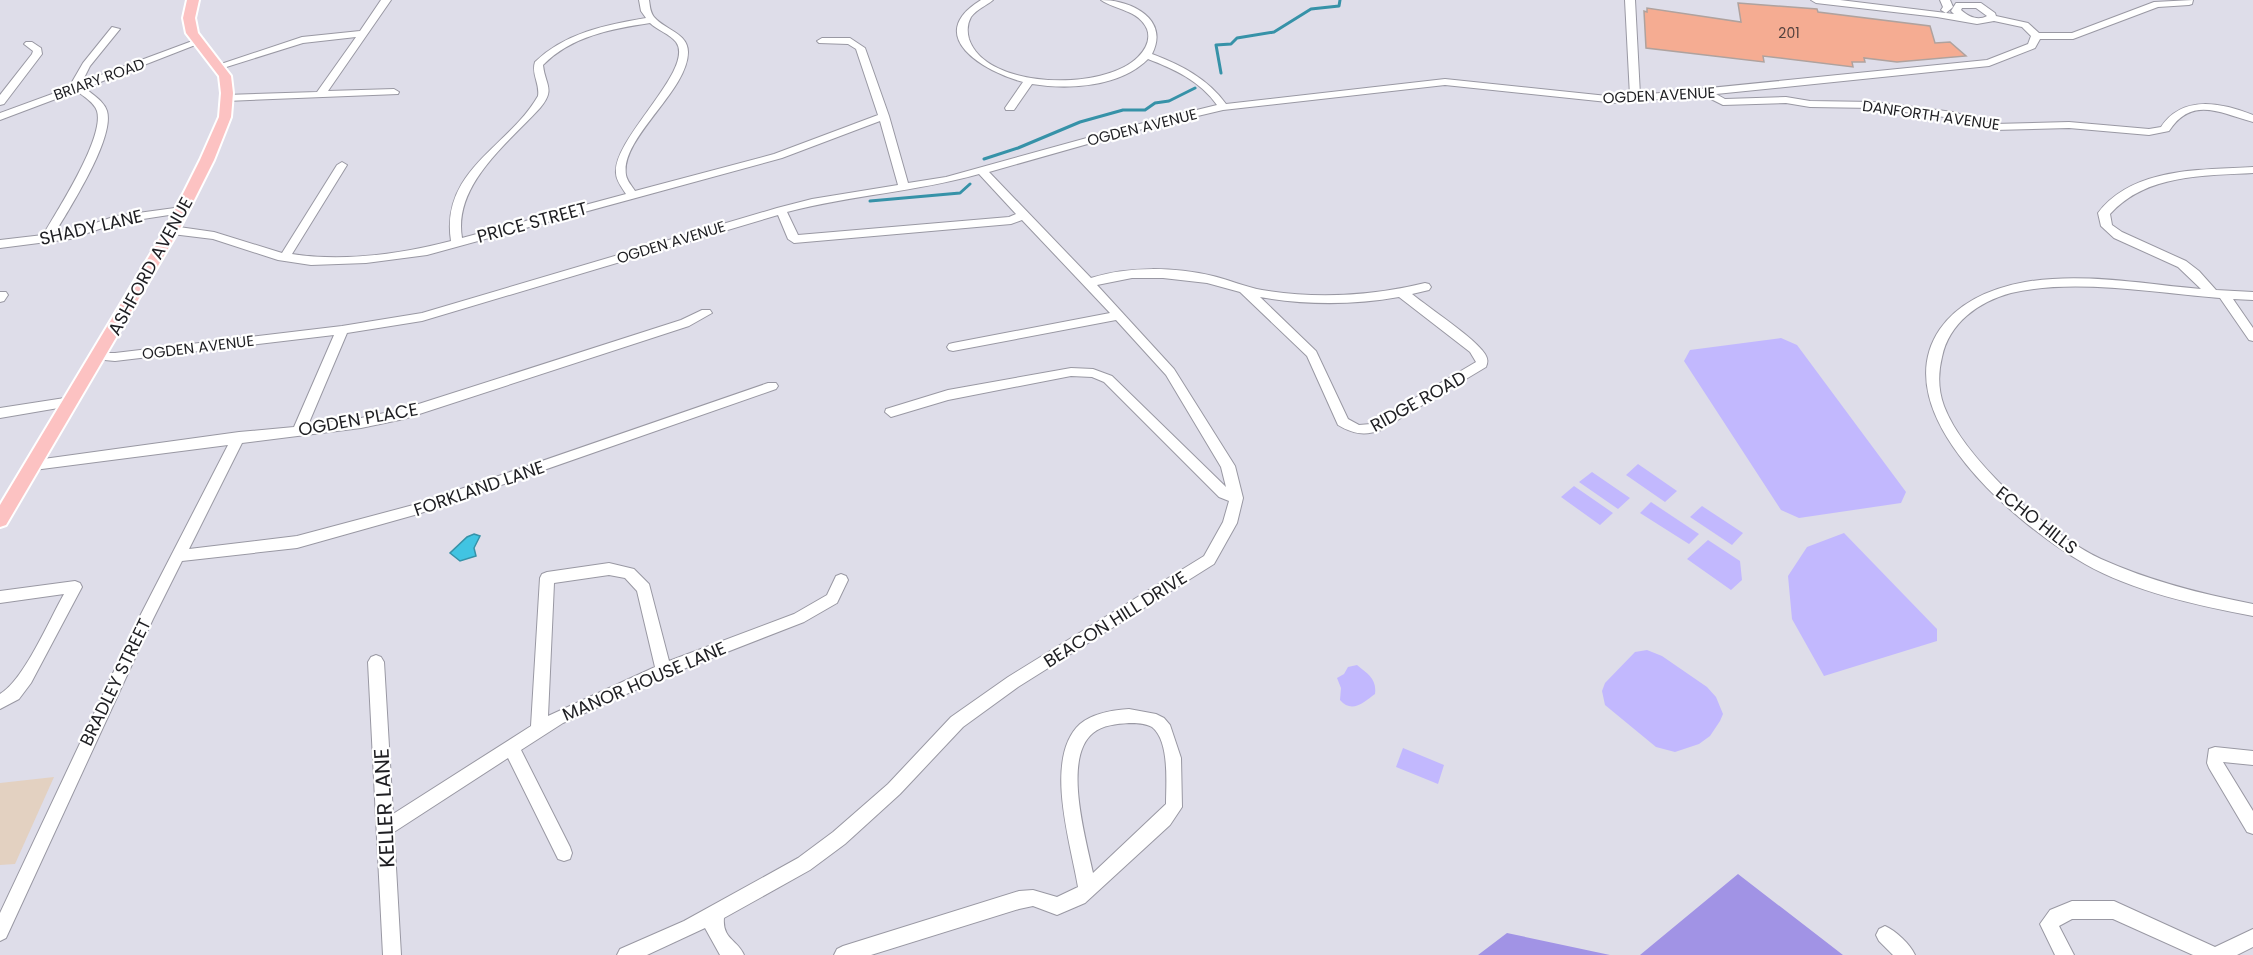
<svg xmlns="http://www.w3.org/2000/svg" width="2253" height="955" font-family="Poppins,sans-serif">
<rect width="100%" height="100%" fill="#dedde9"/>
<!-- medical -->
<path fill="#e3d1c1" d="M54 777 15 864 0 865V783Z"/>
<!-- green -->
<path fill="#c2b8fe" d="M1781 338 1797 345 1906 492 1901 503 1799 518 1781 510 1684 361 1690 350Z
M1638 464 1677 491 1665 502 1626 475Z
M1592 472 1630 498 1618 509 1579 482Z
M1574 486 1613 513 1600 525 1561 497Z
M1651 502 1699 534 1689 544 1640 513Z
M1702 506 1743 533 1732 545 1690 517Z
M1844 533 1937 629V641L1824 676 1792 619 1788 576 1807 547Z
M1708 540 1740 561 1742 580 1731 590 1687 559Z
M1647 650 1662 656 1707 687 1716 697 1723 714 1720 721 1710 736 1699 744 1675 752 1656 747 1605 705 1602 691 1605 683 1635 652Z
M1357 665C1368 674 1377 679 1375 694 1364 702 1352 714 1340 700L1341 688 1337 678 1344 674 1348 667Z
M1403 748 1444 765 1438 784 1396 767Z"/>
<!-- forest -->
<path fill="#a193e5" d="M1738 874 1843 955H1640Z
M1507 933 1610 955H1478Z"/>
<!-- water -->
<path fill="#41c4e2" stroke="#3692a8" stroke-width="1.5" d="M474 534 480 536 474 548 476 556 460 561 450 553 467 537Z"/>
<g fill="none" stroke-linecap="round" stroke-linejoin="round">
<!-- stream -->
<path stroke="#3692a8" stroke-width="3" d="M1221 73 1216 45 1231 44 1237 38 1274 32 1311 9 1339 6 1340 0
M984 159 1018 148 1080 122 1123 110H1145L1155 103 1169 101 1195 88
M870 201 960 193 970 184"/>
</g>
<!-- building -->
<path fill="#f5ac92" stroke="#afa29e" stroke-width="1.5" d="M1738 3 1817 9 1818 12 1930 26 1935 43 1950 42 1966 56 1897 62 1864 58 1865 62H1852L1853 67 1763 56 1764 62 1646 48 1644 11 1647 12V8L1741 22Z"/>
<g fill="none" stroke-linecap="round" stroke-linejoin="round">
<defs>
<path id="minor" d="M381 0H391L328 91 394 89 399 92 398 94 226 101 221 98 226 95 317 92 356 37 303 43 220 69 212 67 302 37 360 31Z
M639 0H649C650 6 650 12 654 17 665 30 688 33 688 52 688 91 620 138 626 175 627 181 632 186 635 191L774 154 878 115 856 49 848 44 819 43 817 41 822 38H850L865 48 889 116 908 183 946 177 1123 128 1217 105C1200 81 1174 69 1148 59 1120 87 1069 90 1032 84L1014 110H1006L1005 108 1023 82C985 72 922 36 981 0H993C986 6 977 9 971 17 967 24 967 32 969 39 986 90 1105 91 1138 57 1145 50 1151 40 1147 29 1139 10 1115 10 1101 0 1131 0 1170 19 1152 54 1181 65 1207 78 1226 104L1445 79 1617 97 1630 96 1625 0H1635L1640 95 1987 60 2028 44 2031 36 2022 27 1994 21 1977 24 1937 17 1816 3 1811 0H1840L1946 13 1941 10 1943 7 1940 0H1950L1953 7 1946 13 1954 14 1951 11 1956 3H1981L1995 13 1996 16 2028 23 2039 33H2072L2154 2 2193 0 2192 4 2189 5 2158 7 2073 39H2040L2035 48 1989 66 1716 94 1725 99 1786 97 1810 101 1874 102 1953 112 1994 124 2069 122 2149 129 2161 127C2183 94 2222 103 2253 115V122C2220 113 2192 96 2169 131L2149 135 2069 128 1994 130 1952 118 1874 108 1810 107 1786 103 1723 105 1703 95 1617 103 1445 85 1223 110 1130 132 989 172 1091 278C1129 266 1174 267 1213 276 1230 280 1245 287 1262 290 1315 299 1373 296 1425 283L1429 284 1431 287 1429 290 1412 294C1429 308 1475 338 1485 354 1488 359 1488 362 1486 367L1381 430C1365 436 1353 434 1338 425L1307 356 1240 292 1207 283 1163 278H1132L1097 285 1174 369 1235 466 1243 498 1237 523 1214 564 1018 687 963 727 900 794 845 844 810 870 724 918C722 939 738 940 744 955H720L705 928 647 955H617L620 949 684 921 798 858 833 832 888 784 951 717 1008 677 1204 556 1223 522 1229 501 1219 497 1104 382 1092 377 1071 376 948 400 891 417 885 412 886 409 948 390 1071 368 1093 369 1112 376 1226 487 1221 467 1166 375 1116 320 953 351 949 350 947 347 949 344 953 343 1110 313 1022 220 1011 224 794 243 788 239 778 215 422 321 347 333 308 425 361 418 403 409 681 320 702 310H710L712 313 689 326 404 419 361 428 242 443 189 549 297 536 417 504 768 383H776L778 386 776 389 418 514 297 548 182 561 153 619 6 938 0 941V913L139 618 228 445 34 470 29 469 27 465 29 461 239 432 294 427 334 335 115 361 94 359 92 356 94 353H115L342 326 422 313 777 208 812 199 898 185 880 121 782 158 427 255 366 263 311 265 278 260 213 239 172 234 166 230 172 226 214 232 282 253 337 165 342 162 347 165 292 254C343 262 401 254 451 241 440 170 509 147 538 96 540 83 531 74 535 62 565 33 605 25 646 18L641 11ZM1962 8H1976L1987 16C1978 21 1969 17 1961 10ZM650 23C657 30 670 34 676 42 696 69 613 138 616 173 616 180 622 188 626 194L462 238C453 185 507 144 540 108 556 89 545 85 543 65 572 36 611 29 650 23ZM979 174 1016 214 1009 217 798 235 787 212C851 195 916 192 979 174ZM1260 297C1305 305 1354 305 1399 297L1470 352 1476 362 1371 424 1359 425 1348 419 1316 351Z
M112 27 120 29 90 66 82 82 195 40 203 42 85 88C93 95 104 101 107 111 115 138 69 209 55 233L69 232 116 216 182 207 188 210 182 213 117 223 70 239 0 248V240L43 235C57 211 105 137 97 111 94 102 84 97 77 91L0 120V113L74 86 72 82 83 63Z
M26 42H32L41 48 42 54 4 104 0 105V95L32 54 33 51 24 44Z
M2253 167V173C2203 176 2146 174 2110 214L2112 225 2122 232 2186 261 2199 271 2216 290 2253 292V300L2233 299 2253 328V341L2249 340 2220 298C2155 293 2074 278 2011 293 1978 302 1949 323 1942 357 1938 373 1938 390 1944 406 1964 459 2049 535 2101 559 2150 581 2201 594 2253 604V616C2199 606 2132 591 2085 564 2020 527 1882 414 1940 329 1960 301 1992 288 2025 282 2082 272 2144 284 2201 289L2178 267 2114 238 2101 226 2098 213C2133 167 2201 170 2253 167Z
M0 292H6L8 295 4 301 0 302Z
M71 397 77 402 76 405 0 418V408Z
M609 563 634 569 649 584 669 661 794 614 827 595 836 576 841 574 846 576 848 580 837 603 804 622 668 675 563 723 521 750 570 847 572 853 570 859 564 861 558 859 508 758 394 832 401 955H383L368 662 371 657 376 655 381 657 384 662 393 814 531 726 540 578 542 574 547 572ZM609 575 625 578 637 591 655 667 548 716 554 583Z
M75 581 80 583 82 587 31 683 19 699 0 709V694C24 680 49 620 64 594L0 603V591Z
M1129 709 1156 714 1164 718 1170 725 1181 758 1182 807 1170 825 1085 903 1057 915 1033 906 1019 909 871 955H834L837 949 843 946 1019 891 1033 890 1057 897 1078 887C1071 844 1043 758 1080 724 1093 713 1113 710 1129 709ZM1129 723C1136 723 1145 723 1152 727 1170 741 1166 784 1166 804L1093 873C1086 839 1062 758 1093 733 1103 725 1116 724 1129 723Z
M2215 747 2253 751V765L2223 762 2253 811V834L2247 832 2209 768 2207 763 2209 749Z
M2072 901H2114L2215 947 2253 929V947L2237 955H2193L2113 919H2072L2059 926 2074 955H2055L2040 924 2050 910Z
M1885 926C1896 931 1910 944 1915 955H1893L1879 941 1876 935 1879 929Z"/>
<path id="major" d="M187 0H199L195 18 198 33 231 76 233 93 231 117 214 160 179 230 6 525 0 527V505L165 230 200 160 219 117 221 93 219 76 186 33 183 18Z"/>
</defs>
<!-- minor casing -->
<use href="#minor" stroke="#9998a3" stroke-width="2"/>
<!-- major casing -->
<use href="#major" stroke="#fff" stroke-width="4"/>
<!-- minor -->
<use href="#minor" fill="#fff" fill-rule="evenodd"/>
<!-- major -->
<use href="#major" fill="#fcc2c2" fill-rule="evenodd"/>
</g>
<g text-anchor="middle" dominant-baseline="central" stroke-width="4.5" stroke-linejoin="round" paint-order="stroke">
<!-- far-number labels -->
<g font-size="14" fill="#54423e">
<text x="1789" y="33">201</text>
</g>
<!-- far-street labels -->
<g font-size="15" fill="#1e1e22" stroke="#fff">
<text transform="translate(99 79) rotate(-20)">BRIARY ROAD</text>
<text transform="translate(1659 95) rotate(-3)">OGDEN AVENUE</text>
<text transform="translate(1931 115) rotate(8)">DANFORTH AVENUE</text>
<text transform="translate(1142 127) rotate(-14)">OGDEN AVENUE</text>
<text transform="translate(671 242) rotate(-17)">OGDEN AVENUE</text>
<text transform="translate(198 347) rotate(-7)">OGDEN AVENUE</text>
</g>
<!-- street labels -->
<g font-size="18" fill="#1e1e22" stroke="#fff">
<text transform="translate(532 222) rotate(-15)">PRICE STREET</text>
<text transform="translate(91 227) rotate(-13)">SHADY LANE</text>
<text transform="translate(150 266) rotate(-61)">ASHFORD AVENUE</text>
<text transform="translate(1418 401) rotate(-29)">RIDGE ROAD</text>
<text transform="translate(358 419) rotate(-10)">OGDEN PLACE</text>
<text transform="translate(479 488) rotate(-19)">FORKLAND LANE</text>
<text transform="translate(2037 520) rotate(38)">ECHO HILLS</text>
<text transform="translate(1115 619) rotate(-32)">BEACON HILL DRIVE</text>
<text transform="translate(644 681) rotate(-23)">MANOR HOUSE LANE</text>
<text transform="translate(115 682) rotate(-64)">BRADLEY STREET</text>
</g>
<!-- near-street labels -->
<g font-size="21" fill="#1e1e22" stroke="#fff">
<text transform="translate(384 808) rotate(-93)">KELLER LANE</text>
</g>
</g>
</svg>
